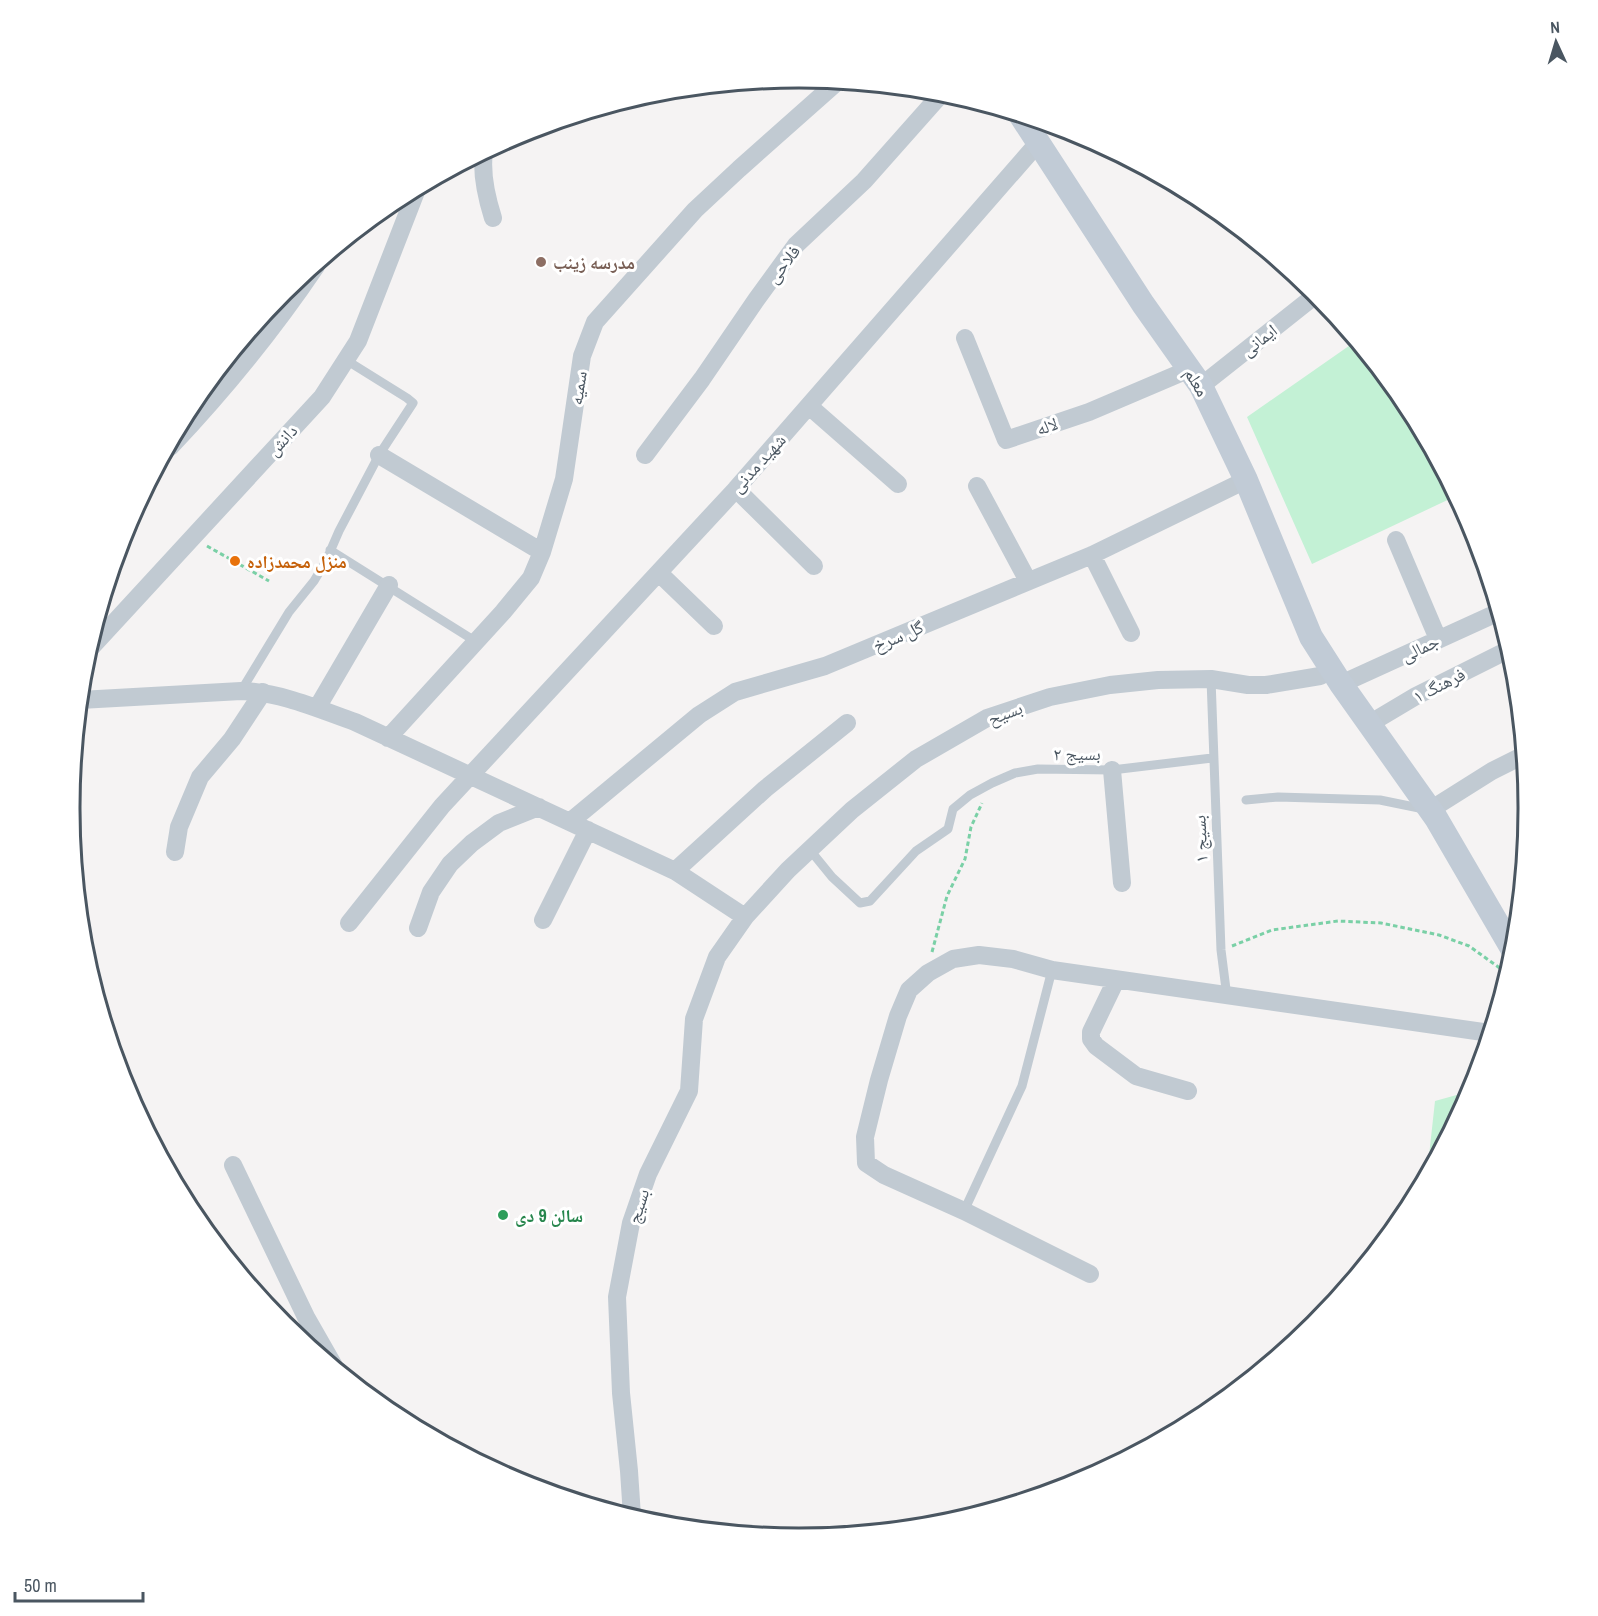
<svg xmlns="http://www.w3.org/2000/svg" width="1598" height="1616" font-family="'Archivo Narrow','Noto Naskh Arabic',sans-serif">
<rect width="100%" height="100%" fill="#f5f3f3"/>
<!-- green -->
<path fill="#c3f1d5" d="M1356 341 1406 403 1456 496 1312 564 1247 417Z
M1471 1091 1427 1174 1435 1101Z"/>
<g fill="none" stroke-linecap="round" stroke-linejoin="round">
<!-- path -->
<path stroke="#7ad0a6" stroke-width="3" stroke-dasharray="4.5 3" stroke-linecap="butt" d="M207 546 269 581
M1232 946 1272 930 1338 921 1381 923 1439 935 1469 946 1508 974
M932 952 947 896 965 859 971 827 982 803"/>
<!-- service -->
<path stroke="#c1cad2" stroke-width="9" d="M330 550 475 641
M1211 679 1221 950 1227 997
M241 691 289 612 314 581 326 561 339 531 379 455 413 403 407 398 346 360
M1246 800 1278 797 1380 800 1424 809
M810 850 832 877 860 903 870 901 916 851 948 829 953 809 970 795 992 783 1015 773 1038 769 1112 770 1212 758
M964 1211 1022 1086 1052 970"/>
<!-- minor -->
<path stroke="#c1cad2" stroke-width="18" d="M484 152C481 173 487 199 493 218
M965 338 1006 440 1089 412 1190 369
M1201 386 1317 294
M809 406 898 484
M379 455 542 552
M645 455 702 379 756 300 796 245 864 181 943 92
M977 486 1028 581
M736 489 814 566
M1396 540 1438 639
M1092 555 1131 633
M659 573 714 626
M87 652 322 397 358 341 417 189
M1341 684 1499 612
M80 700 241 691C280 692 318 709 355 722L675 871 745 917
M317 708 389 585
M1369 724 1416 696 1510 649
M388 738 503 612 531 578 542 552 564 479 582 356 595 322 695 210 739 169 837 82
M1112 770 1122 883
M1430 810 1492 771 1524 755
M571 821 699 715 735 692 825 666 1092 555 1246 480
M175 852 179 827 200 777 232 739 263 692
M675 871 765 789 847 723
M543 920 588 830
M349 923 442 806 736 489 1038 143
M418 928 431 892 450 864 472 843 499 823 539 807
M1116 980 1091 1032V1039L1096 1046 1136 1076 1188 1091
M233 1165 306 1317 334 1366
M1090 1274 964 1211 884 1175 866 1163 865 1137 879 1080 898 1016 909 990 928 973 953 959 979 955 1013 959 1052 970 1490 1033
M632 1516 629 1471 621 1393 617 1297 631 1223 648 1174 689 1091 694 1019 717 957 745 917 788 870 852 810 916 759 987 718 1050 697 1110 685 1158 680 1211 679 1248 685H1266L1320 676 1331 670"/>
<!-- tertiary -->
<path stroke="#c1cad2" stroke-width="21" d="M169 446C222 390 271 330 315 265"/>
<!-- secondary -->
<path stroke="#c1cbd6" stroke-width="24" d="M1021 116 1143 304 1201 386 1246 480 1311 637 1341 684 1436 818 1514 952"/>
</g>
<!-- markers -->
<circle fill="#8d6e63" stroke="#fff" stroke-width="2" cx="541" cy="262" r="6"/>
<circle fill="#e8710a" stroke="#fff" stroke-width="2" cx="235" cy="561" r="6"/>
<circle fill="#2e9e5b" stroke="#fff" stroke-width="2" cx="503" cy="1215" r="6"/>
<g text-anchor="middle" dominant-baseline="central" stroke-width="6" stroke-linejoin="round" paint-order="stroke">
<!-- education labels -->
<g font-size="18" font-weight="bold" fill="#785e54" stroke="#fff" text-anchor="start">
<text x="553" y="262">مدرسه زینب</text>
</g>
<!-- street labels -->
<g font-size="18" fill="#4a5661" stroke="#fff">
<text transform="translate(783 264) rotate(-52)">فلاحی</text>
<text transform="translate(1259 340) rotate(-38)">ایمانی</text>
<text transform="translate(1197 382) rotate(59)">معلم</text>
<text transform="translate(578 388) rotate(-82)">سمیه</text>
<text transform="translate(1047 426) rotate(-19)">لاله</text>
<text transform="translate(282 440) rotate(-47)">دانش</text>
<text transform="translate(758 463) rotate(-48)">شهید مدنی</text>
<text transform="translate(898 636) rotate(-23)">گل سرخ</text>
<text transform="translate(1420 648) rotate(-25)">جمالی</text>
<text transform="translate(1439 685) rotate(-27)">فرهنگ ۱</text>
<text transform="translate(1005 713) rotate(-21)">بسیح</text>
<text x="1077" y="753">بسیج ۲</text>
<text transform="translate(1200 839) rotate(-93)">بسیج ۱</text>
<text transform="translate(638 1206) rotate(-72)">بسیج</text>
</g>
<!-- food labels -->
<g font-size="18" font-weight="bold" fill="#c56008" stroke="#fff" text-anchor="start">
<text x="247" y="561">منزل محمدزاده</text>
</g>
<!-- leisure labels -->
<g font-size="18" font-weight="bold" fill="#27864d" stroke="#fff" text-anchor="start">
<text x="515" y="1215">سالن 9 دی</text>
</g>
</g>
<!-- crop -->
<path d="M0 0H1598V1616H0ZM799 88H799A719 719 0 0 1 1518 807V809A719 719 0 0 1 799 1528H799A719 719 0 0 1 80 809V807A719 719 0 0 1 799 88Z" fill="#fff" fill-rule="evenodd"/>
<path fill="none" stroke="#4a5661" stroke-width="3" d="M799 88H799A719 719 0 0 1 1518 807V809A719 719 0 0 1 799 1528H799A719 719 0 0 1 80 809V807A719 719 0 0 1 799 88Z"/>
<!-- north arrow -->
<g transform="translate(1556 42) rotate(356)" stroke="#ffffff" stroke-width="4.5" paint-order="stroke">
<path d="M0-4.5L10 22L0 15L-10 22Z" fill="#4a5661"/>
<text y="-9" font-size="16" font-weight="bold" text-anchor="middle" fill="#4a5661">N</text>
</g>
<!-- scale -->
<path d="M15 1592v9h128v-9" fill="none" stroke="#4a5661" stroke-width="3"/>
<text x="24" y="1592" font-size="18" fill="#4a5661" stroke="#ffffff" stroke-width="4.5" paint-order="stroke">50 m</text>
</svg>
